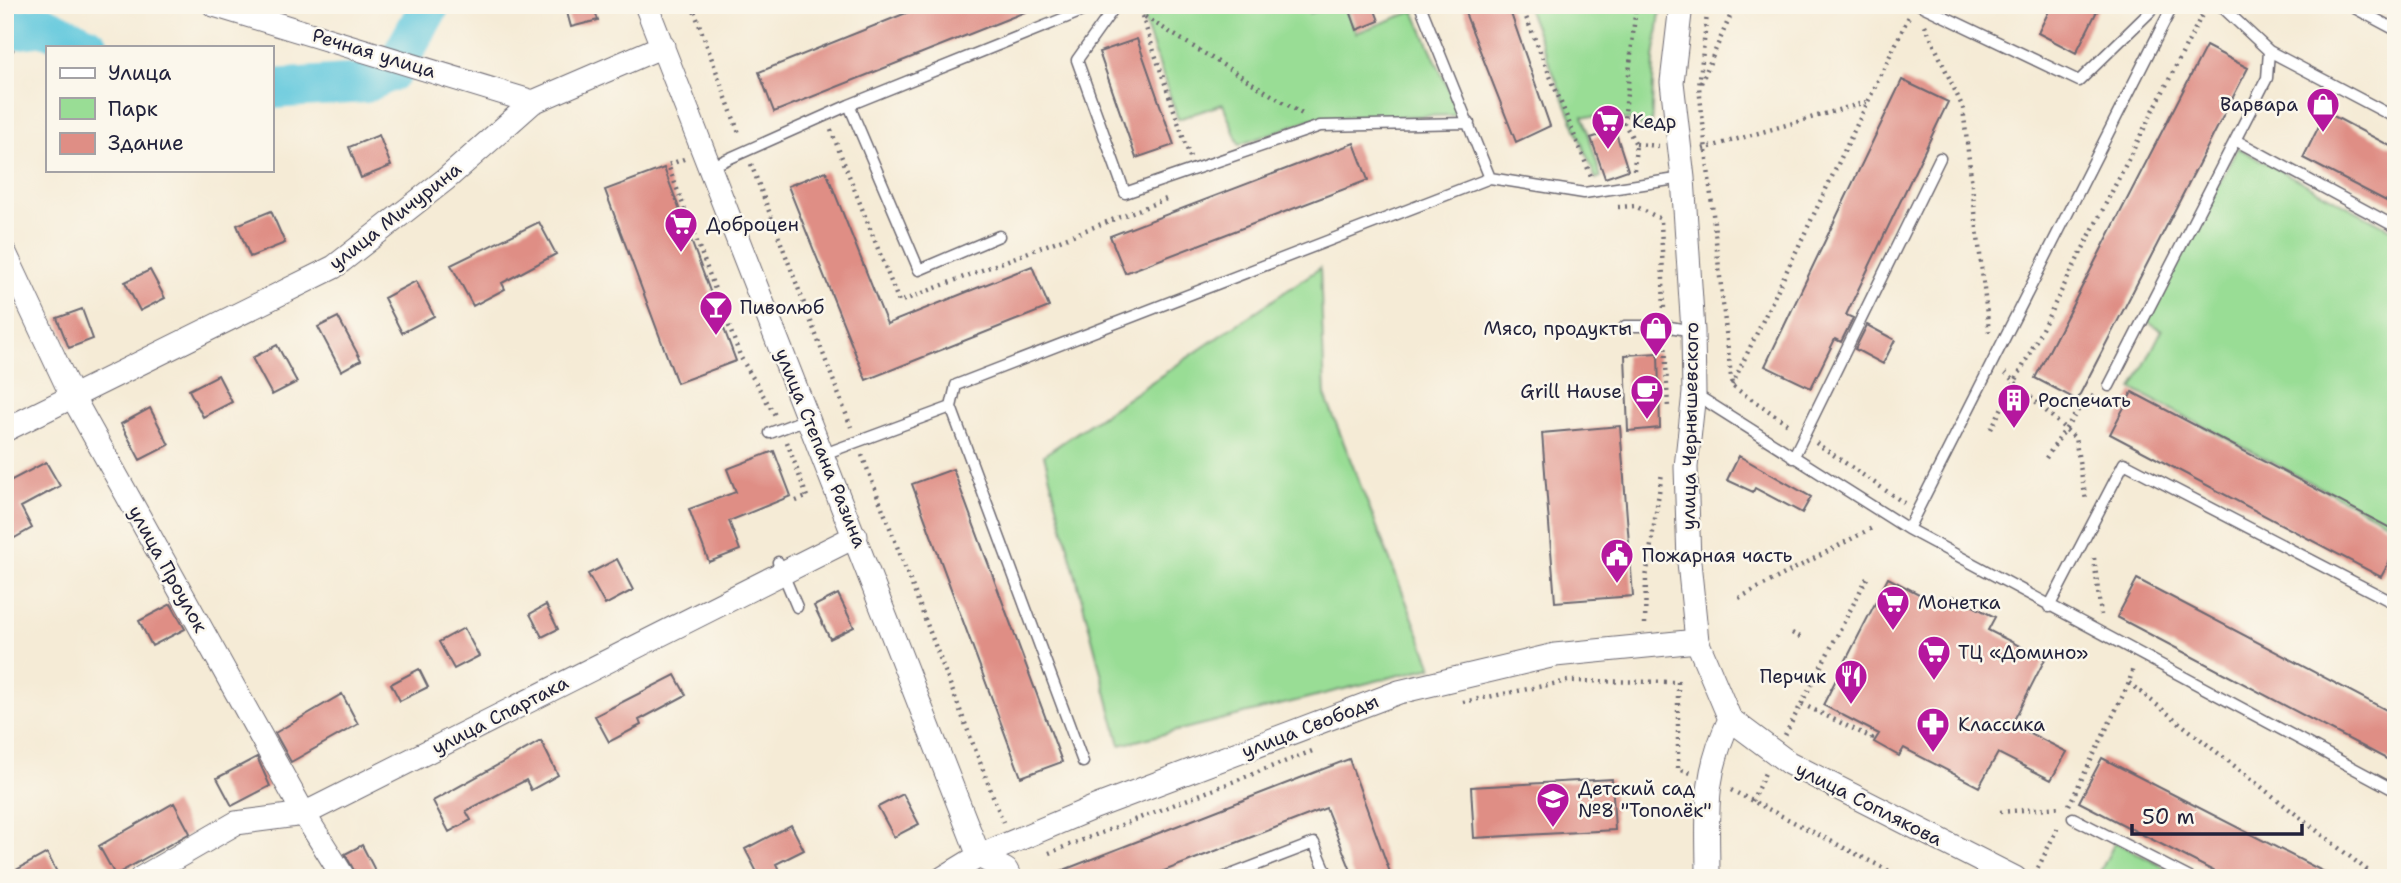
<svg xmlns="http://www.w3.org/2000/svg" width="2401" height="883" font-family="'Shantell Sans',sans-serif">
<rect width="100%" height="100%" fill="#fbf7ec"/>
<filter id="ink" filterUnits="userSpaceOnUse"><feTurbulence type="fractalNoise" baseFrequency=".0143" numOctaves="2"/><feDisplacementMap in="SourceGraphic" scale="14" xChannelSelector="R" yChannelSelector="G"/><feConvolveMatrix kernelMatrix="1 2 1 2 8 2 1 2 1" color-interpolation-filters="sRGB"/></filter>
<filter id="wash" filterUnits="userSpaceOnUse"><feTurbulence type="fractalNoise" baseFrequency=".00686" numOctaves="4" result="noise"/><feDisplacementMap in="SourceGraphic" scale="28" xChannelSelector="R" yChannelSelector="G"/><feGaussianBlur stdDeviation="1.57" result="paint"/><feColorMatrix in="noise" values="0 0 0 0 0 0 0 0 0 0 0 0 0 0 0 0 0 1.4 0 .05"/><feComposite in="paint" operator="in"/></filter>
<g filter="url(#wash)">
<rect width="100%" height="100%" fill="#f5ebd6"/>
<!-- green -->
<path fill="#99dd95" stroke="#5e8068" stroke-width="2" d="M1176 5H1306L1309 13 1344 5 1356 33 1414 11 1460 115 1311 119 1239 145 1223 104 1178 119 1142 15Z
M1526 5H1661L1654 59 1651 132 1631 120 1583 116 1601 177 1596 179Z
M2238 148 2396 232V527L2132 389 2162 330 2147 321Z
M1320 268 1325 395 1432 667 1120 745 1044 455Z
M2115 842 2185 878H2097Z"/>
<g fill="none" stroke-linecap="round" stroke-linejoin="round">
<!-- river -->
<path stroke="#60c8dd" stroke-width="40" d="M5 31 45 26 89 47
M271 89 365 83 394 70 430 5"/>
</g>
<g id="blocks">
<!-- building -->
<path fill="#df8e85" d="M565 5H593L598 20 571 27Z
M926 5 1040 6 774 112 759 72Z
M1348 5H1373L1379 21 1357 30Z
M1462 5H1508L1550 126 1516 142Z
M2052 5H2100L2076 53 2038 33Z
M1137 39 1174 145 1136 158 1099 52Z
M2206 46 2248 68 2077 400 2035 378Z
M1902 80 1948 102 1846 315 1853 318 1841 342 1835 339 1811 388 1765 366Z
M2326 112 2396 149V206L2303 158Z
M1615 130 1628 170 1605 178 1591 138Z
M379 135 391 166 361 178 349 147Z
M1354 143 1368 180 1125 273 1110 236Z
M664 168 736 361 677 383 605 190Z
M826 171 887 324 1032 266 1049 307 866 380 788 186Z
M271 211 285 243 250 257 237 225Z
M539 222 556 254 502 283 505 289 473 306 451 265Z
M150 270 165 298 140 311 125 282Z
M416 281 434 316 402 333 384 298Z
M82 309 93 339 69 348 57 318Z
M338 317 361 360 341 371 318 327Z
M1867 325 1895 340 1883 364 1855 349Z
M277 345 297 382 272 395 252 358Z
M1658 353 1660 428 1628 431 1625 355Z
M218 375 232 402 203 417 189 390Z
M2132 392 2396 531V550L2381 577 2110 434Z
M150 408 169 445 140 460 121 424Z
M1620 426 1633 596 1555 602 1542 433Z
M774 451 791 496 729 521 740 550 709 562 689 509 736 492 727 469Z
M1739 456 1811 497 1802 513 1755 488 1753 492 1727 480Z
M46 462 60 486 21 507 32 528 11 540 5 530V478L8 482Z
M953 469 1062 762 1021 777 912 484Z
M617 559 633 590 605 605 588 574Z
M1888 578 1946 608 1953 596 1995 617 1988 630 2045 659 2012 724 2067 752 2051 780 1998 753 1979 787 1904 748 1899 756 1874 742 1879 734 1823 705Z
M2137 579 2396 715V764L2117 617Z
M838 594 854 627 830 639 814 606Z
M171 604 185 629 152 646 139 621Z
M546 605 558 629 542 637 530 614Z
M464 628 479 656 454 669 439 642Z
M419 669 428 687 400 701 391 684Z
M675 675 686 695 639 720 641 725 609 742 595 716Z
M342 694 358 724 291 762 275 733Z
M541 741 558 775 531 790 526 780 466 811 471 820 449 832 433 801Z
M257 757 270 786 232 806 217 778Z
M2102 758 2336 878H2227L2079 802Z
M1349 759 1392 878H1354L1326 808 1146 878H1043Z
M1612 779 1615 830 1474 838 1471 787Z
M903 794 919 824 894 837 878 807Z
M174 803 190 833 115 875 99 846Z
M791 825 804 850 776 864 783 878H760L745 849Z
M362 845 379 878H358L345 854Z
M47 853 60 878H5V876Z"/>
</g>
</g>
<g filter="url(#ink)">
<use href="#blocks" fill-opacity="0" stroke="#6c6871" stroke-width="2"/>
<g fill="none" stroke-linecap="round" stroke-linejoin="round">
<defs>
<path id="service" d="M1116 5 1077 60 1125 193 1320 126 1469 123
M1420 5 1490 178 1584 193 1683 178
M1920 5 2079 81 2157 5
M2349 5 2396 30
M2269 51 2396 118
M849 105 919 270 999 236
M2237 141 2396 227
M710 167 849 105 1097 5
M1625 326H1664L1693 331
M2109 386 2267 78 2269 51 2220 5
M1695 394 1908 529 2396 791
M951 407 956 385 1490 178
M770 433 809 418
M824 454 951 407 1083 762
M1793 458 1940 158
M1908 529 2173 5
M778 562 797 607
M2049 607 2124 463 2392 602 2396 608
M2073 818 2190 878
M1223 878 1314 843 1329 878"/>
<path id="minor" d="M214 5 533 102
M646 5 979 856 1006 870 1010 878
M1681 5 1672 82 1683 178 1693 331 1694 393 1686 467 1689 562 1697 641 1730 719C1702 778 1708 815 1708 878
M5 253 71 394 304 814 344 878
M5 430 334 267 446 179 533 102 663 46
M1730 719 1789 763 2015 878
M141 878 236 823 304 814 856 536
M943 878 979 856 1095 807 1399 692 1555 655 1697 641"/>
</defs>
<!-- service casing -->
<use href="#service" stroke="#6c6871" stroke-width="13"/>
<!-- minor casing -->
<use href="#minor" stroke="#6c6871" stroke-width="25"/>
<!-- path -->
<path stroke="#6c6871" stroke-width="4.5" stroke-dasharray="2 5" stroke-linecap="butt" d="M692 5 740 136
M1139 5 1142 15 1304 115
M1521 5 1591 176
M1708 5 1699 87 1732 386 1791 426
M1142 16 1190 157
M1925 25 1963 108 1989 332
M5 53 12 50 6 18 13 5
M1701 83 1735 5
M831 130 899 302 1169 198
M1636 144 1660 146
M1703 149 1866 102
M684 159 668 165 741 358 775 415
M751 164 851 427
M1634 170 1636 144 1624 123 1636 5
M1618 207 1635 206 1661 219 1664 311
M1665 341 1668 409
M2005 373 2075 438 2086 500
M1732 385 1910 14
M1991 429 2205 9
M787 442 807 497
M1816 443 1904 503
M862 455 1003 822
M2046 458 2083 403 2096 394
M796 501 809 496
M2094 558 2101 615
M1739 598 1874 527
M1645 624 1646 578 1662 473
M1792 633 1802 638
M2129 683 2377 878
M1463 702 1568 681 1678 682V769L1691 773
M1802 704 1872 738 1869 743
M1785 735 1867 578
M1731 790 1903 878
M1752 801 1766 771
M2069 805 2129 683 2133 667
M2000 812 2060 807
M1049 853 1315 750
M2035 874 2059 825"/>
<!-- service -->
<use href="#service" stroke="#fff" stroke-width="10"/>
<!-- minor -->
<use href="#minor" stroke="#fff" stroke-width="23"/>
</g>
</g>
<!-- icons -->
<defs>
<symbol id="shop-pin" viewBox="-11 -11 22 30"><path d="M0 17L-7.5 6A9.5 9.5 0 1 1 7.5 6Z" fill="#b5179e" stroke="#fbf7ec"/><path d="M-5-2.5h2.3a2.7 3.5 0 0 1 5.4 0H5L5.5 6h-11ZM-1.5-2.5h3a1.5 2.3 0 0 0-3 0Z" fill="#fff"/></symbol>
<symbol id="supermarket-pin" viewBox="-11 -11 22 30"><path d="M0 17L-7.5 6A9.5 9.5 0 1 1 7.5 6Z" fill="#b5179e" stroke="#fbf7ec"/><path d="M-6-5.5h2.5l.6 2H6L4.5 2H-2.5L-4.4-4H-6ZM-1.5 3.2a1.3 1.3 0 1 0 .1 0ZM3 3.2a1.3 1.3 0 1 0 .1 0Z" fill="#fff"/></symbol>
<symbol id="bar-pin" viewBox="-11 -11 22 30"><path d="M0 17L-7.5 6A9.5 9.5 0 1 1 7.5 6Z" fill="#b5179e" stroke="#fbf7ec"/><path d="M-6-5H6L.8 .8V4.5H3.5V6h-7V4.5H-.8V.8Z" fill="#fff"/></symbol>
<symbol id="cafe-pin" viewBox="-11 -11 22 30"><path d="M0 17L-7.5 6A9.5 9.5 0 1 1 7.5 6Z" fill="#b5179e" stroke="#fbf7ec"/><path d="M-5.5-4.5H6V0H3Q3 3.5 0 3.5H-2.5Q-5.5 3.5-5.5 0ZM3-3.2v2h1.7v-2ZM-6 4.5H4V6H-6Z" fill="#fff"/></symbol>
<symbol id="building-pin" viewBox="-11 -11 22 30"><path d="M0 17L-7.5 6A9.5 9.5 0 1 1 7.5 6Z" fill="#b5179e" stroke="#fbf7ec"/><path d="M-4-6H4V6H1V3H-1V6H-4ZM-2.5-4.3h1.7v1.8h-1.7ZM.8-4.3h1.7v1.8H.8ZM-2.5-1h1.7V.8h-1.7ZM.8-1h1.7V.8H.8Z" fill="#fff"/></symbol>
<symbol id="civic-pin" viewBox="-11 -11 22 30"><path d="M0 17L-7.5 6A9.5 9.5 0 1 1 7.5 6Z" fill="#b5179e" stroke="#fbf7ec"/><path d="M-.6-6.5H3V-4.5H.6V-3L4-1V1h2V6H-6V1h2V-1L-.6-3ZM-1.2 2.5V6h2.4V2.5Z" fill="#fff"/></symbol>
<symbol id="restaurant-pin" viewBox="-11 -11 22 30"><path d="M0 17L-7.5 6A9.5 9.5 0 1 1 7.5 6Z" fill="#b5179e" stroke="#fbf7ec"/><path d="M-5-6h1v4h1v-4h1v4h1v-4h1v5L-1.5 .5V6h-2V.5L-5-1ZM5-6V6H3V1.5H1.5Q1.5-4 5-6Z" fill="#fff"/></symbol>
<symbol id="pharmacy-pin" viewBox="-11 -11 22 30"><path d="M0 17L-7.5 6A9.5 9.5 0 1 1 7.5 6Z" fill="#b5179e" stroke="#fbf7ec"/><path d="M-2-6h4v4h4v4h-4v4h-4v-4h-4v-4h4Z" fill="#fff"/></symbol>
<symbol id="school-pin" viewBox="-11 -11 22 30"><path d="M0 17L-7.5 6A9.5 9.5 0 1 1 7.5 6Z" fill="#b5179e" stroke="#fbf7ec"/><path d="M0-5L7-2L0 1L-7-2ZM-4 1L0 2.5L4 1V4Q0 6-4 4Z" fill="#fff"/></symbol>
</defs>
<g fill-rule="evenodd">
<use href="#shop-pin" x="2304" y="85" width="38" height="52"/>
<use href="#supermarket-pin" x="1589" y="102" width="38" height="52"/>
<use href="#supermarket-pin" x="662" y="205" width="38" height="52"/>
<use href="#bar-pin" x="697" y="288" width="38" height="52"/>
<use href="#shop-pin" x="1637" y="309" width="38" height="52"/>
<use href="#cafe-pin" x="1628" y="372" width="38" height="52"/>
<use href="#building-pin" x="1995" y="381" width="38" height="52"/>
<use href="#civic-pin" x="1598" y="536" width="38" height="52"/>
<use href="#supermarket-pin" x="1874" y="583" width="38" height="52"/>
<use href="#supermarket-pin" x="1915" y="633" width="38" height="52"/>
<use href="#restaurant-pin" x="1832" y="657" width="38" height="52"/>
<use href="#pharmacy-pin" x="1914" y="705" width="38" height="52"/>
<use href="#school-pin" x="1534" y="780" width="38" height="52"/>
</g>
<g text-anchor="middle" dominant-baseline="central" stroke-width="5" stroke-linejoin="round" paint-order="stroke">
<!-- street labels -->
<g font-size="19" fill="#22223b" stroke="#fbf7ec">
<text transform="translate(374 53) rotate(17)">Речная улица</text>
<text transform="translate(395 216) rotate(-38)">улица Мичурина</text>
<text transform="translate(1690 426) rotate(-89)">улица Чернышевского</text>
<text transform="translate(821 448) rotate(68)">улица Степана Разина</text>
<text transform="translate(168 569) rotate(61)">улица Проулок</text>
<text transform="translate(500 715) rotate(-27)">улица Спартака</text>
<text transform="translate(1310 726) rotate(-21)">улица Свободы</text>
<text transform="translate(1869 804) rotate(27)">улица Соплякова</text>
</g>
<!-- poi labels -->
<g font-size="19" fill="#22223b" stroke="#fbf7ec" text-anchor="start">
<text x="2298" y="104" text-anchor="end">Варвара</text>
<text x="1632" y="121">Кедр</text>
<text x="706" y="224">Доброцен</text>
<text x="740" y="307">Пиволюб</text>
<text x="1632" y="328" text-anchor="end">Мясо, продукты</text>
<text x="1622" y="391" text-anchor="end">Grill Hause</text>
<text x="2038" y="400">Роспечать</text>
<text x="1642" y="555">Пожарная часть</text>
<text x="1918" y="602">Монетка</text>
<text x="1958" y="652">ТЦ «Домино»</text>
<text x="1826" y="676" text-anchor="end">Перчик</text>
<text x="1958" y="724">Классика</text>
<text x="1578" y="788">Детский сад<tspan x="1578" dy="22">№8 "Тополёк"</tspan></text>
</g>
</g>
<!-- margin -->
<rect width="2401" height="883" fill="none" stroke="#fbf7ec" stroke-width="28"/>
<!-- legend -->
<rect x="46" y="46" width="228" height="126" fill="#fbf7ec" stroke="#a4a2a5" stroke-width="2"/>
<rect x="60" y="68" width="35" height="10" fill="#ffffff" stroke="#a4a2a5" stroke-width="2"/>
<text x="108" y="80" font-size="21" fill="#22223b">Улица</text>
<rect x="60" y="98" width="35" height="21" fill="#99dd95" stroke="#a4a2a5" stroke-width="2"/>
<text x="108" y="116" font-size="21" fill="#22223b">Парк</text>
<rect x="60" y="133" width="35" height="21" fill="#df8e85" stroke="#a4a2a5" stroke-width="2"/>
<text x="108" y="150" font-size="21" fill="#22223b">Здание</text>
<!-- scale -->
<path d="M2132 824v10h170v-10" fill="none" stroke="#22223b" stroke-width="3.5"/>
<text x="2142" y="824" font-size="21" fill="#22223b" stroke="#fbf7ec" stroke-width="5" paint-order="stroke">50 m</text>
</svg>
